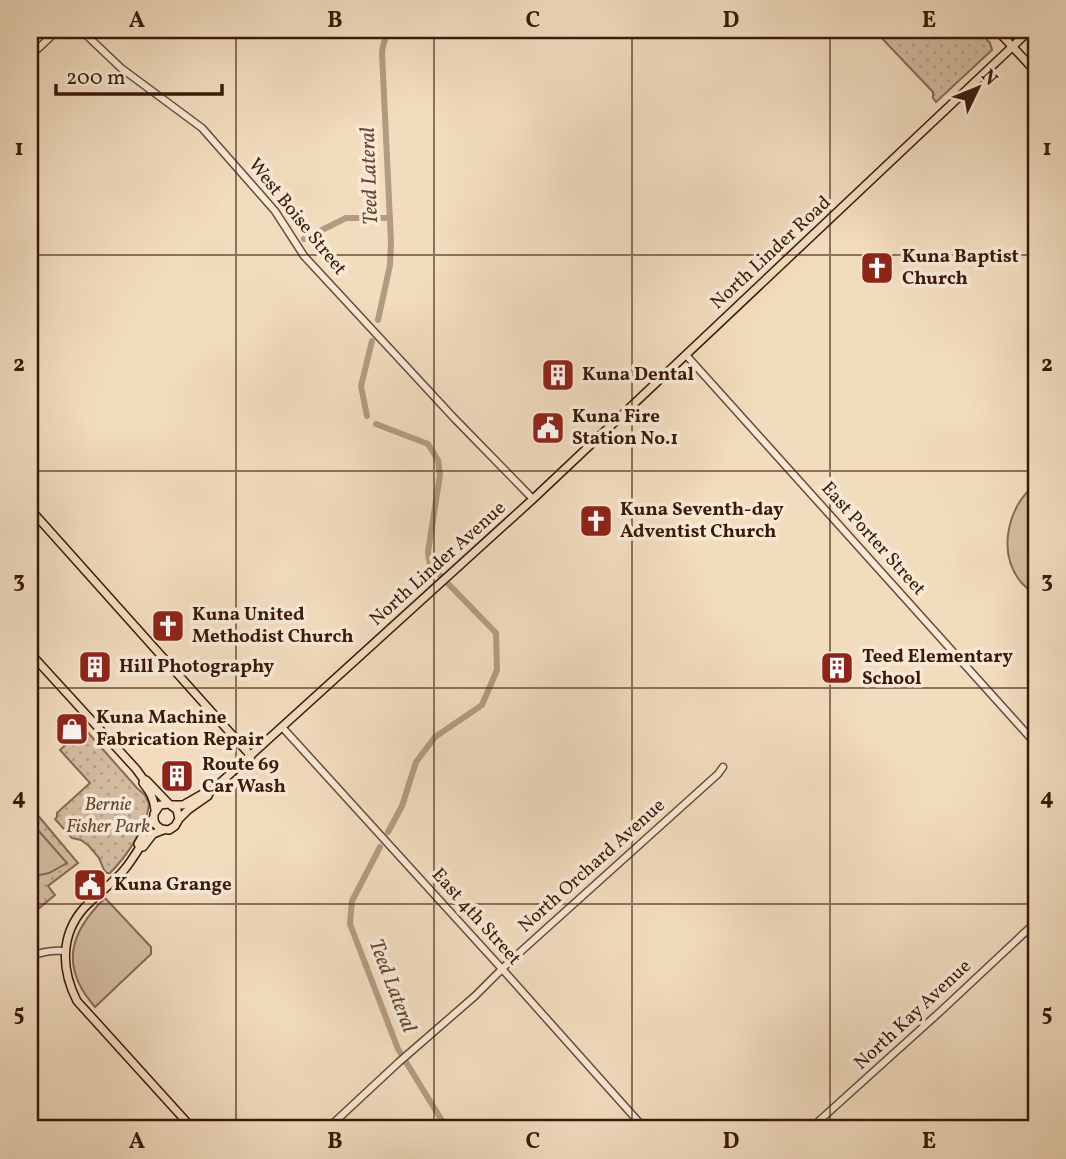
<svg xmlns="http://www.w3.org/2000/svg" width="1066" height="1159" font-family="Vollkorn,serif">
<defs>
<pattern id="park-dots" width="8" height="8" patternUnits="userSpaceOnUse" patternTransform="scale(1.75)"><rect width="8" height="8" fill="#d2bb9f"/><path d="M2 2h.1M6 6h.1" fill="none" stroke="#b5a088" stroke-width="1.8" stroke-linecap="round"/></pattern>
</defs>
<rect width="100%" height="100%" fill="#f1dcbe"/>
<filter id="stains"><feTurbulence type="fractalNoise" baseFrequency=".00286" numOctaves="4"/><feColorMatrix values="0 0 0 0 .2 0 0 0 0 .09 0 0 0 0 .02 0 0 0 .5 -.17"/></filter>
<radialGradient id="worn" r=".72"><stop offset=".6" stop-color="#630" stop-opacity="0"/><stop offset="1" stop-color="#630" stop-opacity=".3"/></radialGradient>
<!-- park -->
<path fill="url(#park-dots)" stroke="#866a54" stroke-width="2" d="M874 30H978L990 43 992 50 936 102 933 98V92Z
M84 728 137 788 145 795 149 804C147 827 126 857 110 873H107L104 870 99 858 89 846 81 840 72 838 55 819 57 817V813L90 783 60 750Z
M30 806 78 863 48 886 55 895 32 914 30 911Z"/>
<!-- garden -->
<path fill="#d2bb9f" stroke="#866a54" stroke-width="2" d="M1036 484V596C1031 591 1025 587 1020 581 997 551 1008 505 1036 484Z
M30 821 67 863 49 873 30 877Z
M105 898 151 947V954L95 1007C59 966 70 932 105 898Z"/>
<g fill="none" stroke-linecap="round" stroke-linejoin="round">
<!-- canal -->
<path stroke="#b39a80" stroke-width="6" d="M304 239 346 218H390
M378 320 390 265 391 242 382 53 383 46 388 30
M367 416 361 386 372 341
M376 424 428 444 438 460 440 475 428 552 430 565 496 633 497 670 482 705 435 737 416 762 402 806 388 832
M380 847 352 901 350 924 398 1049 444 1124 450 1129"/>
<defs>
<path id="minor" d="M81 30 121 68 202 128 275 211 304 256 454 418 533 499
M30 56 58 30
M686 355 1036 744
M282 727 503 970 645 1129
M30 957C42 951 52 950 65 951
M327 1129 399 1062 475 996 508 963 718 774 723 767
M810 1129 942 1010 1036 922"/>
<path id="major" d="M997 30 1036 72
M30 509 251 756
M30 653 136 769 144 780 143 783C150 792 154 798 155 810
M144 780H146L169 804
M172 805H183L204 793H209
M153 818 138 844 140 847C135 855 130 863 124 870 112 884 96 895 84 908 60 935 61 970 77 1001L193 1129
M179 819 177 810 169 804 160 805 154 814V820L156 825 161 829 169 830 175 826 179 819 188 810 208 796 209 793 533 499 1030 30
M140 847H143L153 834 163 830"/>
</defs>
<!-- minor casing -->
<use href="#minor" stroke="#684a36" stroke-width="9"/>
<!-- major casing -->
<use href="#major" stroke="#3a1a09" stroke-width="10"/>
<!-- minor -->
<use href="#minor" stroke="#f6e8d5" stroke-width="6"/>
<!-- major -->
<use href="#major" stroke="#f1dcbe" stroke-width="7"/>
</g>
<!-- grid -->
<path fill="none" stroke="#3a1a09" stroke-width="2" stroke-opacity="0.55" d="M236 30V1129M434 30V1129M632 30V1129M830 30V1129M30 255H1036M30 471H1036M30 688H1036M30 904H1036"/>
<!-- icons -->
<defs>
<symbol id="church-square" viewBox="-11 -11 22 22"><rect x="-9" y="-9" width="18" height="18" rx="4" fill="#8f2418" stroke="#f6e8d5"/><path d="M-1.2-6h2.4v3.5h3.3v2.4h-3.3V6h-2.4V-.1h-3.3v-2.4h3.3Z" fill="#fff"/></symbol>
<symbol id="building-square" viewBox="-11 -11 22 22"><rect x="-9" y="-9" width="18" height="18" rx="4" fill="#8f2418" stroke="#f6e8d5"/><path d="M-4-6H4V6H1V3H-1V6H-4ZM-2.5-4.3h1.7v1.8h-1.7ZM.8-4.3h1.7v1.8H.8ZM-2.5-1h1.7V.8h-1.7ZM.8-1h1.7V.8H.8Z" fill="#fff"/></symbol>
<symbol id="civic-square" viewBox="-11 -11 22 22"><rect x="-9" y="-9" width="18" height="18" rx="4" fill="#8f2418" stroke="#f6e8d5"/><path d="M-.6-6.5H3V-4.5H.6V-3L4-1V1h2V6H-6V1h2V-1L-.6-3ZM-1.2 2.5V6h2.4V2.5Z" fill="#fff"/></symbol>
<symbol id="shop-square" viewBox="-11 -11 22 22"><rect x="-9" y="-9" width="18" height="18" rx="4" fill="#8f2418" stroke="#f6e8d5"/><path d="M-5-2.5h2.3a2.7 3.5 0 0 1 5.4 0H5L5.5 6h-11ZM-1.5-2.5h3a1.5 2.3 0 0 0-3 0Z" fill="#fff"/></symbol>
</defs>
<g fill-rule="evenodd">
<use href="#church-square" x="858" y="249" width="38" height="38"/>
<use href="#building-square" x="539" y="356" width="38" height="38"/>
<use href="#civic-square" x="529" y="409" width="38" height="38"/>
<use href="#church-square" x="577" y="502" width="38" height="38"/>
<use href="#church-square" x="149" y="607" width="38" height="38"/>
<use href="#building-square" x="76" y="648" width="38" height="38"/>
<use href="#building-square" x="818" y="649" width="38" height="38"/>
<use href="#shop-square" x="53" y="710" width="38" height="38"/>
<use href="#building-square" x="158" y="757" width="38" height="38"/>
<use href="#civic-square" x="71" y="866" width="38" height="38"/>
</g>
<g text-anchor="middle" dominant-baseline="central" stroke-width="7" stroke-linejoin="round" paint-order="stroke">
<!-- street labels -->
<g font-size="19" fill="#3a1a09" stroke="#f6e8d5">
<text transform="translate(297 217) rotate(51)">West Boise Street</text>
<text transform="translate(771 253) rotate(-43)">North Linder Road</text>
<text transform="translate(873 539) rotate(48)">East Porter Street</text>
<text transform="translate(438 564) rotate(-42)">North Linder Avenue</text>
<text transform="translate(592 866) rotate(-42)">North Orchard Avenue</text>
<text transform="translate(476 917) rotate(48)">East 4th Street</text>
<text transform="translate(913 1015) rotate(-43)">North Kay Avenue</text>
</g>
<!-- poi labels -->
<g font-size="19" font-weight="bold" fill="#3a1a09" stroke="#f6e8d5" text-anchor="start">
<text x="902" y="257">Kuna Baptist<tspan x="902" dy="22">Church</tspan></text>
<text x="582" y="375">Kuna Dental</text>
<text x="572" y="417">Kuna Fire<tspan x="572" dy="22">Station No.1</tspan></text>
<text x="620" y="510">Kuna Seventh-day<tspan x="620" dy="22">Adventist Church</tspan></text>
<text x="192" y="615">Kuna United<tspan x="192" dy="22">Methodist Church</tspan></text>
<text x="862" y="657">Teed Elementary<tspan x="862" dy="22">School</tspan></text>
<text x="119" y="667">Hill Photography</text>
<text x="96" y="718">Kuna Machine<tspan x="96" dy="22">Fabrication Repair</tspan></text>
<text x="202" y="765">Route 69<tspan x="202" dy="22">Car Wash</tspan></text>
<text x="114" y="885">Kuna Grange</text>
</g>
<!-- park labels -->
<g font-size="19" font-style="italic" fill="#684a36" stroke="#f6e8d5">
<text x="108" y="805">Bernie<tspan x="108" dy="22">Fisher Park</tspan></text>
</g>
<!-- water labels -->
<g font-size="21" font-style="italic" fill="#644733" stroke="#f6e8d5">
<text transform="translate(370 176) rotate(-92)">Teed Lateral</text>
<text transform="translate(392 986) rotate(69)">Teed Lateral</text>
</g>
</g>
<!-- margin -->
<rect width="1066" height="1159" fill="none" stroke="#f1dcbe" stroke-width="77"/>
<!-- north arrow -->
<g transform="translate(978 88) rotate(47)" stroke="#f6e8d5" stroke-width="5" paint-order="stroke">
<path d="M0-5L12 26L0 18L-12 26Z" fill="#3a1a09"/>
<text y="-10" font-size="19" font-weight="bold" text-anchor="middle" fill="#3a1a09">N</text>
</g>
<!-- scale -->
<path d="M56 84v10h166v-10" fill="none" stroke="#3a1a09" stroke-width="3.5"/>
<text x="66" y="84" font-size="21" fill="#3a1a09" stroke="#f6e8d5" stroke-width="5" paint-order="stroke">200 m</text>
<rect x="38" y="38" width="990" height="1082" fill="none" stroke="#3a1a09" stroke-width="2.5"/>
<g font-size="23" text-anchor="middle" font-weight="bold" fill="#3a1a09">
<text x="137" y="27">A</text>
<text x="335" y="27">B</text>
<text x="533" y="27">C</text>
<text x="731" y="27">D</text>
<text x="929" y="27">E</text>
<text x="19" y="155">1</text>
<text x="1047" y="155">1</text>
<text x="19" y="371">2</text>
<text x="1047" y="371">2</text>
<text x="19" y="587">3</text>
<text x="1047" y="587">3</text>
<text x="19" y="804">4</text>
<text x="1047" y="804">4</text>
<text x="19" y="1020">5</text>
<text x="1047" y="1020">5</text>
<text x="137" y="1148">A</text>
<text x="335" y="1148">B</text>
<text x="533" y="1148">C</text>
<text x="731" y="1148">D</text>
<text x="929" y="1148">E</text>
</g>
<rect width="100%" height="100%" filter="url(#stains)"/>
<rect width="100%" height="100%" fill="url(#worn)"/>
</svg>
